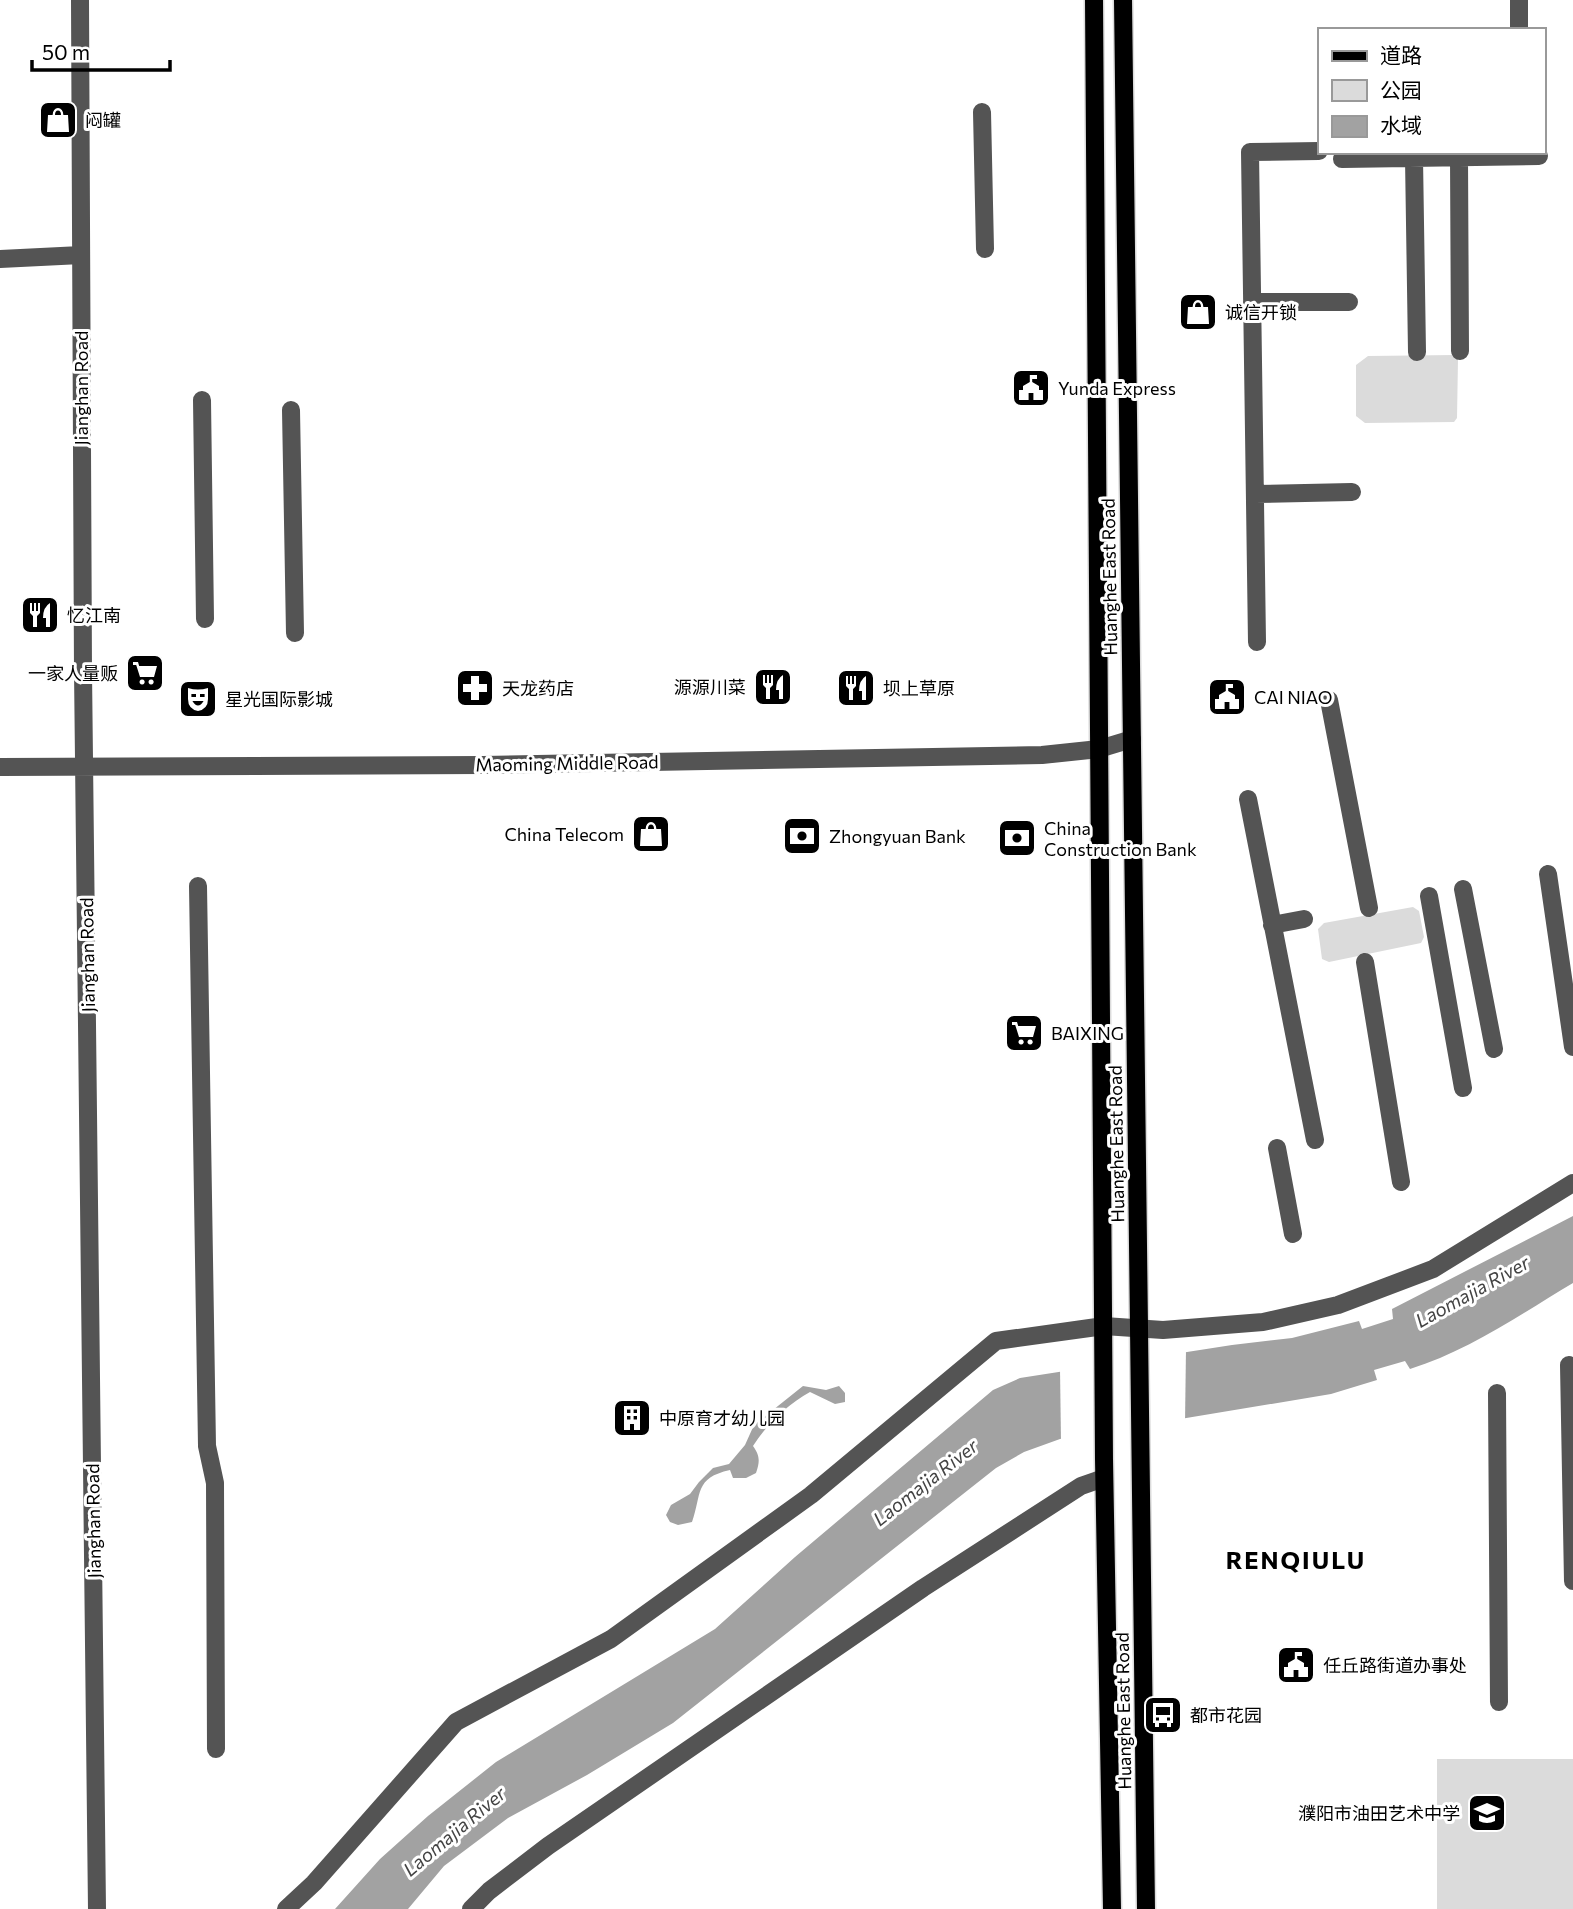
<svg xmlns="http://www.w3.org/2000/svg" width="1573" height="1909" font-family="Commissioner,'Noto Sans SC',sans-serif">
<rect width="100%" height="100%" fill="#fff"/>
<!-- green -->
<path fill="#dbdbdb" d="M1455 355 1458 359 1457 418 1454 422 1365 423 1356 416V365L1368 356Z
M1413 907 1419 911 1424 937 1421 943 1329 962 1322 959 1318 929 1324 923Z
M1437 1759H1573V1909H1437Z"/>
<!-- water -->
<path fill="#a2a2a2" d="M1573 1216V1283C1521 1314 1468 1351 1410 1369L1405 1361 1374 1370 1377 1380 1331 1394 1060 1439 1024 1452 996 1468 673 1723 587 1775 508 1818 444 1866 408 1909H335L380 1859 428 1816 496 1762 715 1629 795 1557 993 1390 1020 1378 1232 1345 1292 1338 1359 1321 1362 1329 1393 1319 1392 1309Z
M803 1386 826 1390 839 1386 845 1393V1402L835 1404 810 1392C787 1405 767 1424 753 1446 760 1456 760 1461 756 1473L746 1478H733L730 1470C694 1478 702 1494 692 1522L678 1525 670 1522 666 1515 671 1505 690 1494 699 1482 713 1468 729 1464 745 1445 754 1425Z"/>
<!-- pier -->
<path fill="#fff" d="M1186 1348 1185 1423 1061 1443 1060 1368Z"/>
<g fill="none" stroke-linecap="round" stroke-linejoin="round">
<defs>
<path id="major" d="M1094 0 1104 1459 1112 1909
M1123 0 1146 1909"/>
</defs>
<!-- major casing -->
<use href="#major" stroke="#dbdbdb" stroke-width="21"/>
<!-- minor -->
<path stroke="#545454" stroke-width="18" d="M80 0 83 671 97 1909
M1519 0V30
M982 112 985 249
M1459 157 1460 351
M1414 158 1417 352
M1342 159 1539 156
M0 259 81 255
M1252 302H1349
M202 400 205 619
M291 410 295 633
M1255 494 1352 492
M1257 642 1250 152 1319 151
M1329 700 1369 908
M0 767 483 765 1042 755 1099 749 1132 739
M1248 799 1315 1140
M1548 874 1573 1047
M198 886 207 1446 215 1483 216 1749
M1463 889 1494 1049
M1429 896 1463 1088
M1272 925 1304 919
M1365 962 1401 1182
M1277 1148 1293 1234
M1569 1365 1573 1581
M1497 1393 1499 1702
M286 1909 314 1883 456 1722 611 1639 811 1495 996 1341 1104 1326 1163 1330 1263 1322 1338 1305 1433 1269 1573 1183
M471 1909 489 1891 548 1846 923 1588 1081 1486 1104 1478"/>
<!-- major -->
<use href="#major" stroke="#000" stroke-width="18"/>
</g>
<!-- icons -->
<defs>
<symbol id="shop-square" viewBox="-11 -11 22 22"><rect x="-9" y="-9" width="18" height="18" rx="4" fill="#000" stroke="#fff"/><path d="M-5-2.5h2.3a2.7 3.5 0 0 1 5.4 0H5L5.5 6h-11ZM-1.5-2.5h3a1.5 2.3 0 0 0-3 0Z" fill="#fff"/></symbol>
<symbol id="civic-square" viewBox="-11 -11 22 22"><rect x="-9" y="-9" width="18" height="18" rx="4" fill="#000" stroke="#fff"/><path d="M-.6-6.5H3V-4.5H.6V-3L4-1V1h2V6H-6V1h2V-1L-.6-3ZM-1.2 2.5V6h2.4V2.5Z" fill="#fff"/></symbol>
<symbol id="restaurant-square" viewBox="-11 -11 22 22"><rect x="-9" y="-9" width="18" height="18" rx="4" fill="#000" stroke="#fff"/><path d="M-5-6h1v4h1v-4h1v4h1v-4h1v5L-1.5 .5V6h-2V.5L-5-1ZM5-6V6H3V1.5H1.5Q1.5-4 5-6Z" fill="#fff"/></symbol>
<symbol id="supermarket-square" viewBox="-11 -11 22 22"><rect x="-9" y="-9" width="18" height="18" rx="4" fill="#000" stroke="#fff"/><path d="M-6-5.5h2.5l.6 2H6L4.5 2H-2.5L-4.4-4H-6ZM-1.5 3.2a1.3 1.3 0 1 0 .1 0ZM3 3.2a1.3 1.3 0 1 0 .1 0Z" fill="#fff"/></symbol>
<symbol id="pharmacy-square" viewBox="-11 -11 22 22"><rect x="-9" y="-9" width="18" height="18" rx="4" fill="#000" stroke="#fff"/><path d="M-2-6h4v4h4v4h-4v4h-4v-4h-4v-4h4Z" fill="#fff"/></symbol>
<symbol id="theatre-square" viewBox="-11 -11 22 22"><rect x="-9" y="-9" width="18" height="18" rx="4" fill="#000" stroke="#fff"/><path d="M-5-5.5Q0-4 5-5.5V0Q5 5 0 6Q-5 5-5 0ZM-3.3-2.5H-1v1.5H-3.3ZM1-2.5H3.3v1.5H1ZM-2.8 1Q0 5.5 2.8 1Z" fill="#fff"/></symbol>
<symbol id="bank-square" viewBox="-11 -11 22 22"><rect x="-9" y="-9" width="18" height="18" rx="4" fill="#000" stroke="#fff"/><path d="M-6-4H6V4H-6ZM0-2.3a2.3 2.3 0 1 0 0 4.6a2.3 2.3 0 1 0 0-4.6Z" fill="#fff"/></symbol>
<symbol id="building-square" viewBox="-11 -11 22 22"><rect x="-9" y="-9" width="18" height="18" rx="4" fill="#000" stroke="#fff"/><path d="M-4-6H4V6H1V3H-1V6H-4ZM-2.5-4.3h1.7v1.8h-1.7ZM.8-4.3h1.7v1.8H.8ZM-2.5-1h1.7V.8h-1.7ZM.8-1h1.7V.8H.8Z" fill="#fff"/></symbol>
<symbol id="bus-square" viewBox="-11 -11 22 22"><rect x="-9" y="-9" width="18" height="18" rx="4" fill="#000" stroke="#fff"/><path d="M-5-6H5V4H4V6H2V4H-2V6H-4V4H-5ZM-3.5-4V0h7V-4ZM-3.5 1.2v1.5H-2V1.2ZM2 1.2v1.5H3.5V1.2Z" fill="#fff"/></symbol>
<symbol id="school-square" viewBox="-11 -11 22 22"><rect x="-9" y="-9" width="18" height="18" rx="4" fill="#000" stroke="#fff"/><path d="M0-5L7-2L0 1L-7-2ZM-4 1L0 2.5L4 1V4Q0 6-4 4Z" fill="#fff"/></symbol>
</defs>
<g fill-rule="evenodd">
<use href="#shop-square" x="36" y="98" width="44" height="44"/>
<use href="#shop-square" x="1176" y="290" width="44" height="44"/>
<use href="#civic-square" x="1009" y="366" width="44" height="44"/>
<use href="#restaurant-square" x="18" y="593" width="44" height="44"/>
<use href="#supermarket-square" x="123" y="651" width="44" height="44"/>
<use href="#restaurant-square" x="751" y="665" width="44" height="44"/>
<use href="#pharmacy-square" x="453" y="666" width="44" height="44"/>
<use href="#restaurant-square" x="834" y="666" width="44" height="44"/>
<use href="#civic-square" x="1205" y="675" width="44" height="44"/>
<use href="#theatre-square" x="176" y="677" width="44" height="44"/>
<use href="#shop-square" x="629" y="812" width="44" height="44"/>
<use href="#bank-square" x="780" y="814" width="44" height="44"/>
<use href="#bank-square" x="995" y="816" width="44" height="44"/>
<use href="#supermarket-square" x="1002" y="1011" width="44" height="44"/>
<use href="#building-square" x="610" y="1396" width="44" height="44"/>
<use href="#civic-square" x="1274" y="1643" width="44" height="44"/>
<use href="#bus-square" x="1141" y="1693" width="44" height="44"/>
<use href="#school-square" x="1465" y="1791" width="44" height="44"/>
</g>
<g text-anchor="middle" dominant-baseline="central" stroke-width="6" stroke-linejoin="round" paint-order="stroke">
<!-- poi labels -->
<g font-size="18" fill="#000" stroke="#fff" text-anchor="start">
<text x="85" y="120">闷罐</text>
<text x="1225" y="312">诚信开锁</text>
<text x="1058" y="388">Yunda Express</text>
<text x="67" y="615">忆江南</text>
<text x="118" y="673" text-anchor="end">一家人量贩</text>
<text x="746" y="687" text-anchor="end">源源川菜</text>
<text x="502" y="688">天龙药店</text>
<text x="883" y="688">坝上草原</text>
<text x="1254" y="697">CAI NIAO</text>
<text x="225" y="699">星光国际影城</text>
<text x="1044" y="828">China<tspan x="1044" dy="21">Construction Bank</tspan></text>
<text x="624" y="834" text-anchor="end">China Telecom</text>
<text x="829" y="836">Zhongyuan Bank</text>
<text x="1051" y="1033">BAIXING</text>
<text x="659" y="1418">中原育才幼儿园</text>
<text x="1323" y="1665">任丘路街道办事处</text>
<text x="1190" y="1715">都市花园</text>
<text x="1460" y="1813" text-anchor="end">濮阳市油田艺术中学</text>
</g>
<!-- street labels -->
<g font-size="18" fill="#000" stroke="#fff">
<text transform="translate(81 388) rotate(-90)">Jianghan Road</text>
<text transform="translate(1109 577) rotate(-91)">Huanghe East Road</text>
<text transform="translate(567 763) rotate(-1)">Maoming Middle Road</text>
<text transform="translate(87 955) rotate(-91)">Jianghan Road</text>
<text transform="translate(1116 1144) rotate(-91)">Huanghe East Road</text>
<text transform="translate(93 1521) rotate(-91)">Jianghan Road</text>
<text transform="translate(1123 1711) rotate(-91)">Huanghe East Road</text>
</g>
<!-- water labels -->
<g font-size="19" font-style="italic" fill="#434343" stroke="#fff">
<text transform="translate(1472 1291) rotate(-29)">Laomajia River</text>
<text transform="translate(925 1482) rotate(-38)">Laomajia River</text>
<text transform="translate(454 1831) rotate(-40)">Laomajia River</text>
</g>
<!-- district labels -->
<g font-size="24" font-weight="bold" letter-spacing="2" fill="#000" stroke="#fff">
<text x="1296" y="1559">RENQIULU</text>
</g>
</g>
<!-- legend -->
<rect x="1318" y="28" width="228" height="126" fill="#ffffff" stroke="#999999" stroke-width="2"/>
<rect x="1332" y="51" width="35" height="10" fill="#000000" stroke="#999999" stroke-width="2"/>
<text x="1380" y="63" font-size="21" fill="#000000">道路</text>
<rect x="1332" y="80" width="35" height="21" fill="#dbdbdb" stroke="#999999" stroke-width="2"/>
<text x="1380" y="98" font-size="21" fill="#000000">公园</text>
<rect x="1332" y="116" width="35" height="21" fill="#a2a2a2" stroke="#999999" stroke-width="2"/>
<text x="1380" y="133" font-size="21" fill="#000000">水域</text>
<!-- scale -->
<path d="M32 60v10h138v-10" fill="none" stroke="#000000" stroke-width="3.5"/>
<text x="42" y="60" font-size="21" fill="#000000" stroke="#ffffff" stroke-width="5" paint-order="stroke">50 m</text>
</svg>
